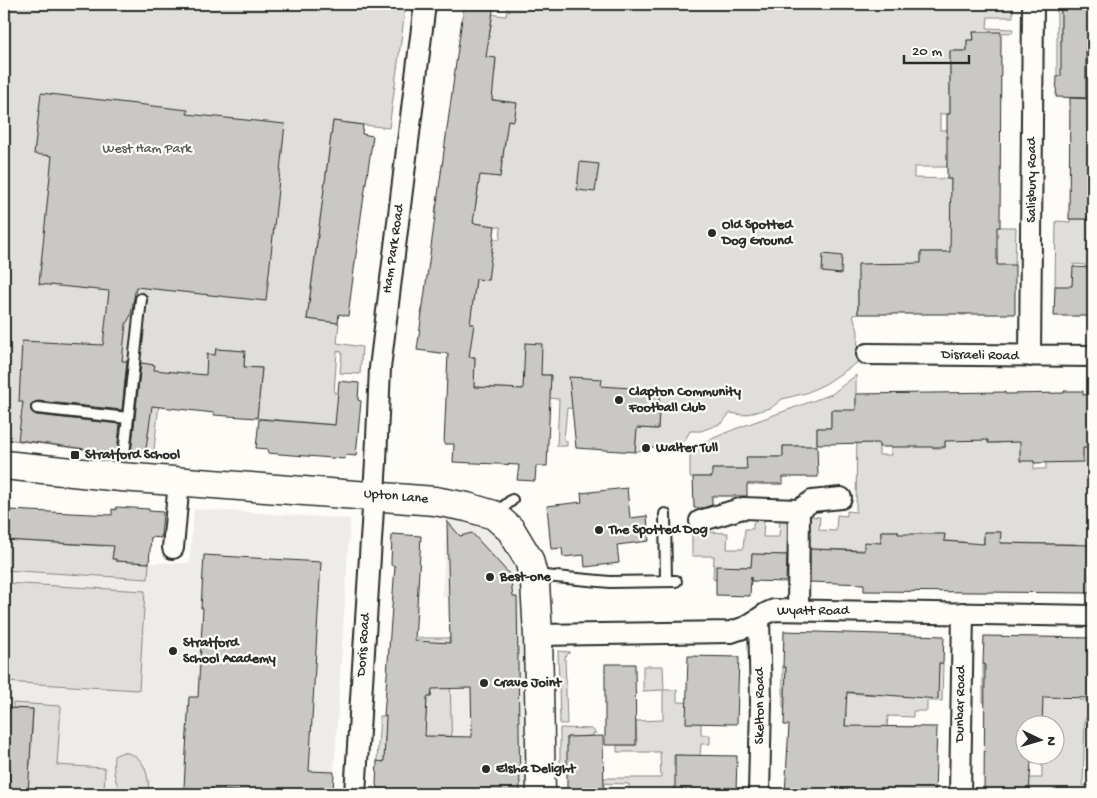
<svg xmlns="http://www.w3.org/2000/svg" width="1097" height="798" font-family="'Gochi Hand',sans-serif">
<rect width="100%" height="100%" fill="#fdfcf7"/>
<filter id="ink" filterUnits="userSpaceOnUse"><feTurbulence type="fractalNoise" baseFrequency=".02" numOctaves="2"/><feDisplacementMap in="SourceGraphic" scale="10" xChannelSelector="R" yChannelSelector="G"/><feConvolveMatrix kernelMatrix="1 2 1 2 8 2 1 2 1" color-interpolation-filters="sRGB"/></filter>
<g filter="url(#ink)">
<!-- built -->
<path fill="#edece8" d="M194 509 350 519 334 772 320 771 319 794H104L105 768 57 765 61 706 4 703V570L147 579 149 563H189Z
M447 519 462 521 486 530 502 543 515 564 524 591 529 794H453L449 599 448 597H442Z"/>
<!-- green -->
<path fill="#dfdeda" stroke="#858482" d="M4 4H406L389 128 333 121 307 319 339 323 337 343 362 347 360 374 340 373 342 352 337 351 334 393 347 394 337 425 257 418 262 368 244 367 245 351 216 349 215 355H207L243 387 176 372 159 404 153 459 115 453 4 439Z
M508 4H1013V17H988L987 28 1013 29 1012 33 973 32 974 40H967V51H950V114H940V130H976L952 163H947V167H914V178L951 179V190L976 227H1016L1015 265 997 284V257H974L966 285V315H960V285H948V252H921V285L892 264H868V284L858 285V314L853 315 858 331 857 363 825 384 806 393 782 399 771 408 743 415 730 413 722 423 701 431H690L685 440 670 450 650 447 635 452 637 428 658 429V414L567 408 564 440 567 441V446H557L559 399 549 398 550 375H541L523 389 474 387 475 357 448 356 447 354 474 324 448 320V317L421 314 422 308 471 314 476 279 488 280 489 267 485 238 500 239 501 227 461 221V217L435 214 436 205 466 209 468 203 476 204 478 190 471 176 441 172V170L500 177 505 142 446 133 447 131 477 135 503 120 514 121 516 103 482 98 486 69 495 71 496 59 461 54 462 52 486 55 492 19 463 14V11L506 16Z
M1057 4H1061V45H1082V4H1089L1087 47 1093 48V99L1079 98 1086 76H1057Z
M1070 219H1093V268H1085V265L1074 264 1072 289 1055 286 1056 221 1070 222Z
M856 375V418L845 410H831V428H817V446H783V457H747V469H712V477H690V448L735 429 832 394Z
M945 422 988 438V443H1000L1006 422 1034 461V469H1046L1045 422 1071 462 1083 461V448H1093V545H1086L1076 565V544L1000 543V532H984L983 553 964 549V542L944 541 945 535 898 544V531H881V551L876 563V543H865L864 580H860L861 550 809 549V516L820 517 819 530 836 531 837 515 847 516V511L856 512 857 424 862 443H874L879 424V455H891V446L933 423V448H945Z
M105 518 116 549 113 550V559H116V561L149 563 148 579 4 570V540L103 546Z
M757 519H764L763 537H779L780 520 786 521 789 526V555L752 554 751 567H717L716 580 713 579 714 556H692V531L728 533 727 549H743L745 529H753V523Z
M4 583 145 591 139 690 4 682Z
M414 638H449L453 794 447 793 449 736 385 737 384 762 377 761 380 716 426 719 427 697H431L433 671 414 641Z
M558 651 570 652 565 657 567 724H560Z
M848 663 847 693 878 695 879 674 938 684 939 663H943L942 701H927V711H913V717L888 716 887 727 875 762 874 794H843L846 712 783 708V667H786L785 696Z
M983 664 1031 692 1079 697V700H1093V715H1087V718L1085 719 1083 785 1093 786V794H1029V784L1012 778H1042V762H1030V756H1054V726L1042 725V717L998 702H983Z
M643 666H663L664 690H677V702L712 703 701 723V735H710V744H701L700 756 674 755V766L711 768 686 788H675V794H629V784L595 783V778H661L660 752H617V745H637L636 721 663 720V690L643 691Z
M13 703 61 706 57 765 105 768 104 794 75 791V794H4V768H8V765H30L31 742 11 741V732L32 733 33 709 13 708Z
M560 728 592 729 596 733H593V736L567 737 568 766H560Z
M123 752C127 753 132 754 135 756 147 763 149 782 149 794H123C114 782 113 771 114 756Z"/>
<!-- building -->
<path fill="#c9c8c4" stroke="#2b2b2b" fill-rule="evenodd" d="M464 4H494L486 57 496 58 492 100 517 103 514 121 508 120 500 177 480 175 473 223 495 226 488 280 476 279 470 324H474L469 357H475L474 387 523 389 525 343 542 344 541 375H551L547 466H536L535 481 517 480 519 465 453 462 454 444H444L448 354 417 350Z
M1061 4H1093V48L1086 47V98L1056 97 1057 76H1061Z
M973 32H1001L1000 227H997V265H1015V314H858V264L921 263V252H950L951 179H947V114H950V51H967V40H974Z
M41 93 188 110 187 114 285 124 266 301 136 287 131 315 126 324 122 361H127L122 410 38 401 31 404V411L36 415 120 424 117 452 115 453 18 440 23 402H19L22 341 103 345 109 291 39 284 52 156 34 154Z
M1070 98 1093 99V219H1069Z
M333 121 363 125 362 134 373 136 361 216 348 316 339 314 338 323 307 319Z
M580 162 599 164 595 192 577 190Z
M823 254 842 256 841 274 822 272Z
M1073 267 1093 268V316H1054L1055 286H1072Z
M216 349 245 351 244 367 262 368 257 418 214 415V413L152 406 145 456 131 454 141 363 155 365 154 370 206 375 207 354 215 355Z
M569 377 602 379 601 386 660 390 658 429 637 428 635 452 576 448Z
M339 381 359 383 358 400 361 401 356 456 346 455 345 459 267 453 268 449 256 448 259 419 335 425Z
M1064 391H1083V395L1093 394V448H1083V462L1034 463V461H1020V442L988 443V440L945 441V447H879V443L817 444V428H831V410H856V394L1005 392V394L1064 393Z
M783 446H817L818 477H783V484H747V496H712V505L703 508H694L693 477H712V469H747L746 457H783Z
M627 488 630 518 647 516 649 541 617 545 619 563 585 567 584 555 563 557 562 548 551 549 547 506 582 502 581 493Z
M116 507 149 509V511L163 512 161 538 151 537 149 563 116 561V559H112L114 546 4 540V512H9V510L112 515V509L116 510Z
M447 521 460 536 472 533 502 566 510 575 513 597H517L520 794H453L381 790 376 785 377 761 384 762 386 716H384L395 566 391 565 392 534 421 536 415 641 450 643ZM471 688 472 737 425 736 427 697H431L432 689Z
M881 531H898V534H945L944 541 984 544V532H1001L1000 543 1093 545V593L864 591V584L810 582V549L864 551V542L881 543Z
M752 554 787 555 786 582 751 581V577L750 596 716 595V566L751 567Z
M204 555 321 562 309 771 334 772 333 794H290L184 788 189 697H198L203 608H201Z
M784 631 944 636 943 663H939L938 699 847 692 845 726 937 727 935 794H785L789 725H784L786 667H783Z
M984 636 1093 638V698L1043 697 1042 726H1024V756H1030L1031 762 1029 794H984L985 664H983Z
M688 656 739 657 737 724 686 723Z
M605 664H635L636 745H605Z
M4 708 33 709 28 794H8L10 768H4Z
M603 736 604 794H567V737Z
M675 755 737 756 736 794H675Z"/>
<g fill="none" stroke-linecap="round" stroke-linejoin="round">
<defs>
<path id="lane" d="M37 408 128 418
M124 454 141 299
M495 514 512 500
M665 514 666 581
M534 575 610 582 676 581"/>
<path id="street" d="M867 354 1093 356
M1030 356 1033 4
M700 521 743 508 799 510 812 501 841 498
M173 548 179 481
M798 610 799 510
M759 619 761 702 759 794
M538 635 731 632 746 627 767 613 774 610 1093 616
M355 794 376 461 380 368 425 4
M960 794 963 613"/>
<path id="primary" d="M4 465 121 477 435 501 467 507 494 515 511 530 529 560 535 583 538 635 541 794"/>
</defs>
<!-- lane casing -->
<use href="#lane" stroke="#2b2b2b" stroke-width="14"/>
<!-- street casing -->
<use href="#street" stroke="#2b2b2b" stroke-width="24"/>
<!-- primary casing -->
<use href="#primary" stroke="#2b2b2b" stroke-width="31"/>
<!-- lane -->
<use href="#lane" stroke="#fdfcf7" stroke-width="10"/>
<!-- street -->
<use href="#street" stroke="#fdfcf7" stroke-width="20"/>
<!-- primary -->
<use href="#primary" stroke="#fdfcf7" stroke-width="28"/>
</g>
</g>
<!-- markers -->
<g fill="#2b2b2b" stroke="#fdfcf7" stroke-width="2">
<circle cx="712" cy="233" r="5"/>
<circle cx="619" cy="400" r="5"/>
<circle cx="646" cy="448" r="5"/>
<rect x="70" y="450" width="10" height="10" rx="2.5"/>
<circle cx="599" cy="530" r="5"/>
<circle cx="490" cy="577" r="5"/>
<circle cx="173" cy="651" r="5"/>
<circle cx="484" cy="683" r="5"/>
<circle cx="486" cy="769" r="5"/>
</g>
<g text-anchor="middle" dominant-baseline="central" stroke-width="4.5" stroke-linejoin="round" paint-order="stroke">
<!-- park labels -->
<g font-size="14" fill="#585857" stroke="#fdfcf7">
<text x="147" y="149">West Ham Park</text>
</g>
<!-- street labels -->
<g font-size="14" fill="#2b2b2b" stroke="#fdfcf7">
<text transform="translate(1032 180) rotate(-90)">Salisbury Road</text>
<text transform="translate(394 249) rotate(-82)">Ham Park Road</text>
<text transform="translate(980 356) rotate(1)">Disraeli Road</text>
<text transform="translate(396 497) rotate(5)">Upton Lane</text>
<text x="813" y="611">Wyatt Road</text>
<text transform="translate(364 645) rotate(-86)">Doris Road</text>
<text transform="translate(961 704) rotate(-89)">Dunbar Road</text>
<text transform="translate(760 706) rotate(-90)">Skelton Road</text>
</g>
<!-- poi labels -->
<g font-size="14" font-weight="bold" fill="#2b2b2b" stroke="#fdfcf7" text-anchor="start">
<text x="722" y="225">Old Spotted<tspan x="722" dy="16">Dog Ground</tspan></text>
<text x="629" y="392">Clapton Community<tspan x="629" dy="16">Football Club</tspan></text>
<text x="656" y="448">Walter Tull</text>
<text x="85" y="455">Stratford School</text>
<text x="609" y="530">The Spotted Dog</text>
<text x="500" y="577">Best-one</text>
<text x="183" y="643">Stratford<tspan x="183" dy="16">School Academy</tspan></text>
<text x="494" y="683">Crave Joint</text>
<text x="496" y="769">Elsha Delight</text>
</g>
</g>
<!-- margin -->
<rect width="1097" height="798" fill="none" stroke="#fdfcf7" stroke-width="20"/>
<rect x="10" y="10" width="1077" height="778" fill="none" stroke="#2b2b2b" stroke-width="2" filter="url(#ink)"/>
<!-- north arrow -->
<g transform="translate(1040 740) rotate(95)"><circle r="24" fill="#fdfcf7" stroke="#a9a8a5"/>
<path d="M0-4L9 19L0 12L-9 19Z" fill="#2b2b2b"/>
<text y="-8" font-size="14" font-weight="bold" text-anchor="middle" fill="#2b2b2b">N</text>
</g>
<!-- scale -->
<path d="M904 55v8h65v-8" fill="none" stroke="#2b2b2b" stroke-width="2.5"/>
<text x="912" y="55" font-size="15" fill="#2b2b2b" stroke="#fdfcf7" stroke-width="4" paint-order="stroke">20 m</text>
</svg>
